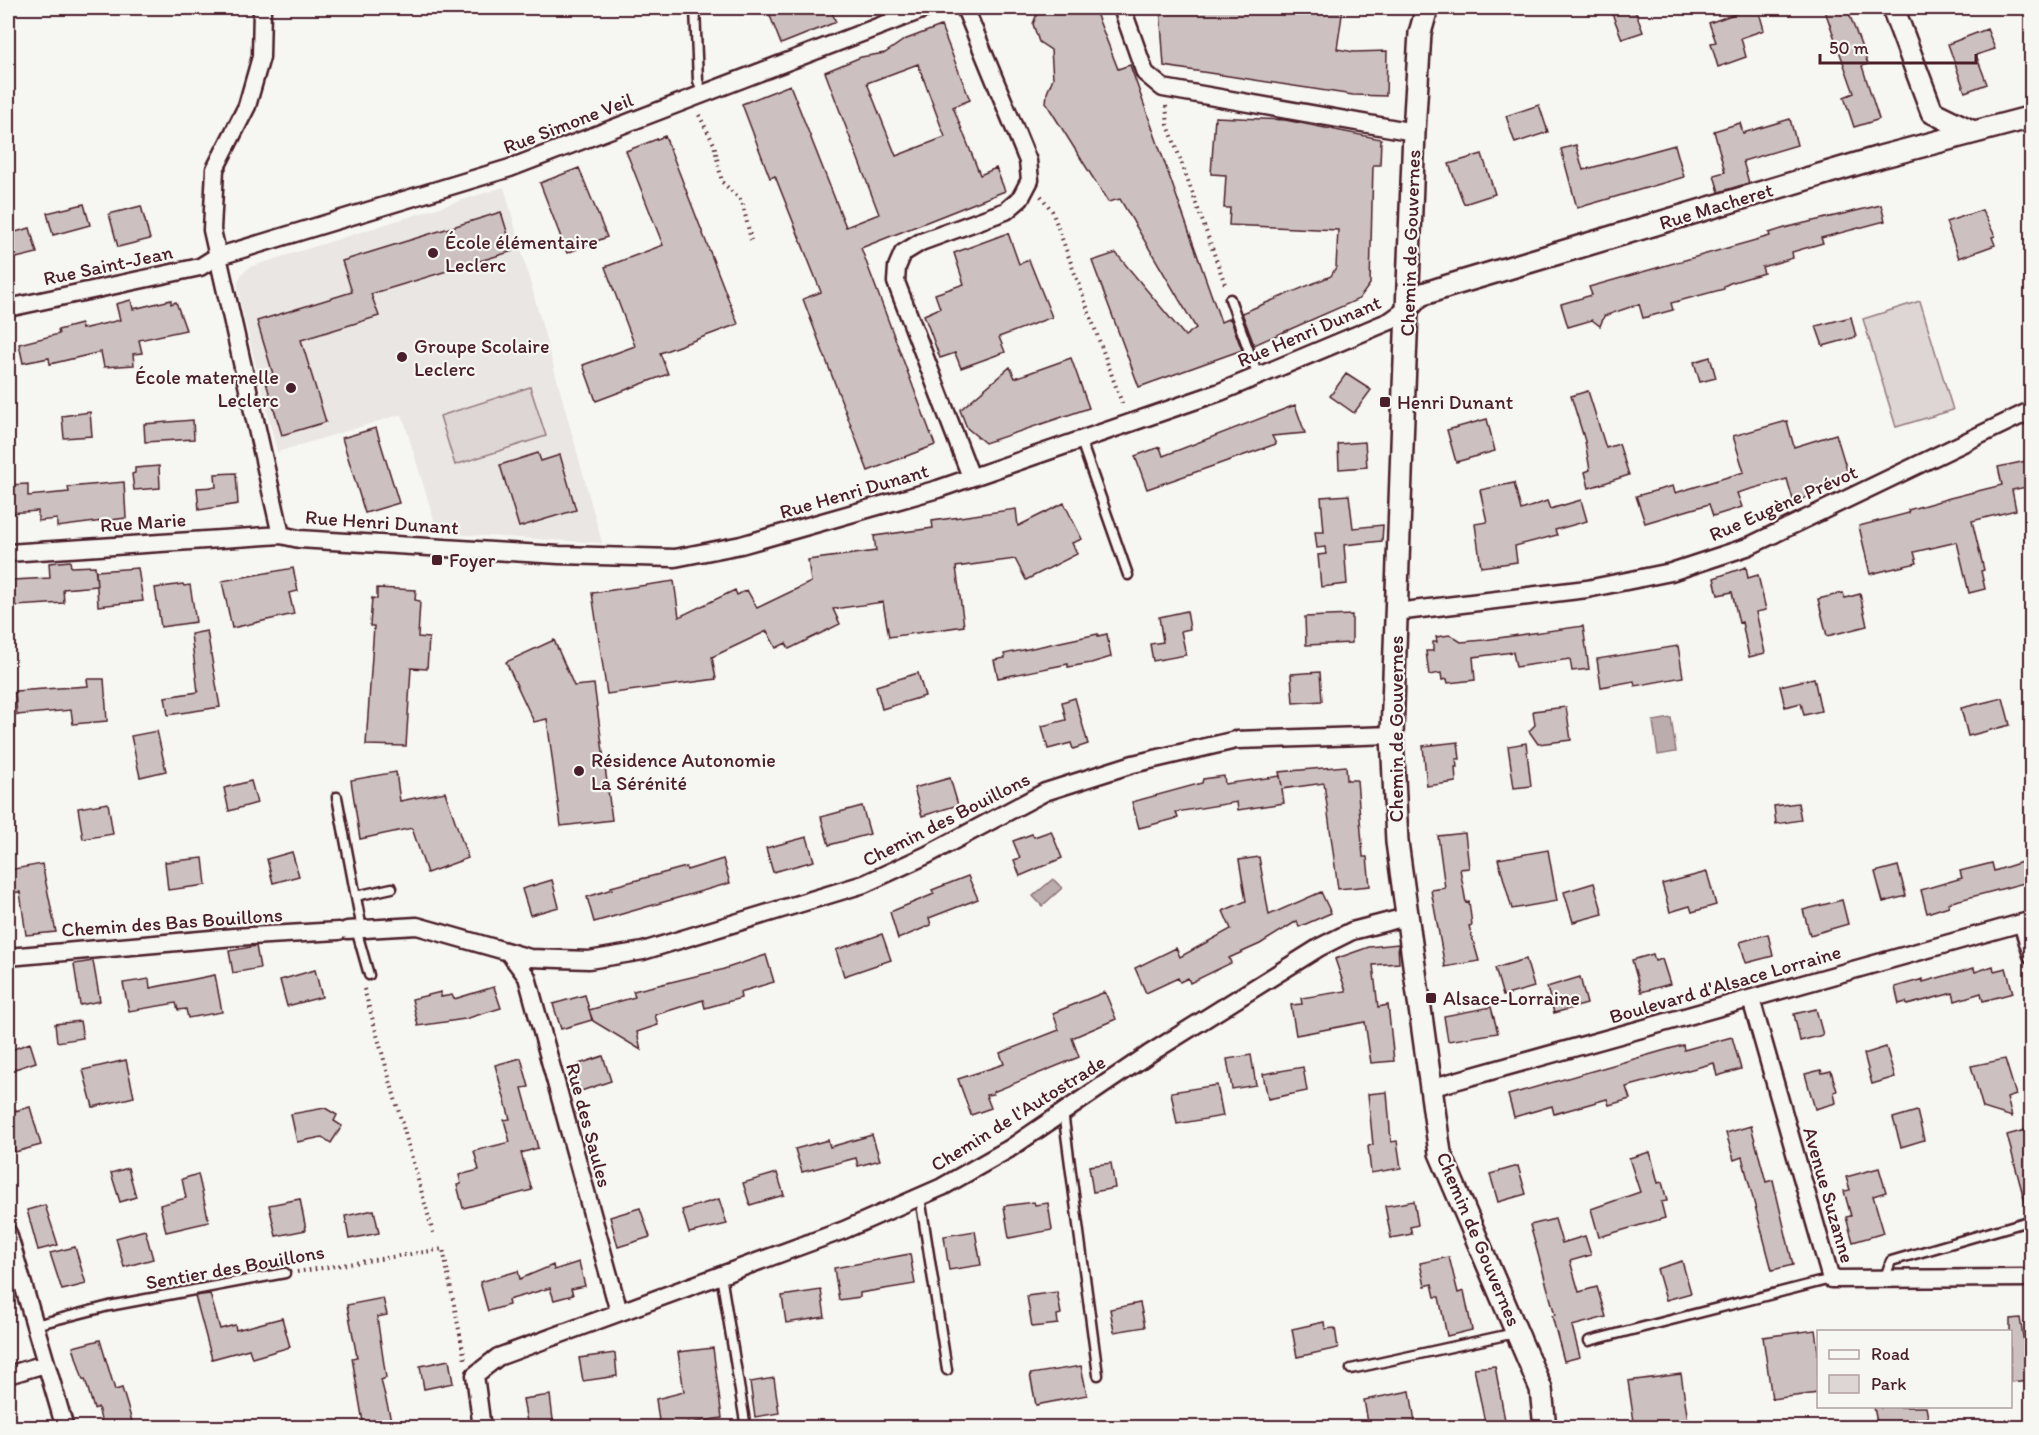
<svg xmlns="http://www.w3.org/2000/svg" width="2039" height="1435" font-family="Itim,sans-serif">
<rect width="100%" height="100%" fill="#f6f6f2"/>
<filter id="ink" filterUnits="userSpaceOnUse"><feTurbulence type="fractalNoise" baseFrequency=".0167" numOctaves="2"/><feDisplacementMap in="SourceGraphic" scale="12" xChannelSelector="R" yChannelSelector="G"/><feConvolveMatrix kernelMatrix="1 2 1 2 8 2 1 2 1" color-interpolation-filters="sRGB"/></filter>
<g filter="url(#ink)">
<!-- built -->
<path fill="#e9e6e3" d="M504 187 602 543 438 533 402 414 277 452 240 300 238 282 242 274 250 267Z"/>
<!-- green -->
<path fill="#ddd6d5" stroke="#947a80" stroke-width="1.5" d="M1920 301 1953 410 1896 427 1863 319Z
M530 387 546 436 455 465 440 416Z"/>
<!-- water -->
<path fill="#bbadae" stroke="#8e747a" stroke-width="1.5" d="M1671 718 1676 752 1658 755 1653 721Z
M1053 879 1062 888 1042 906 1033 896Z"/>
<!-- building -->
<path fill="#ccc1c0" stroke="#4a1f2b" stroke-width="1.5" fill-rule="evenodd" d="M767 8H830L836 22 781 44Z
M1039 8H1094L1118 69 1130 65 1221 322 1230 318 1242 350 1139 387 1092 261 1116 253 1185 336 1196 328 1120 199 1108 202 1046 103 1047 93 1053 78 1051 50 1039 42 1033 24Z
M1160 8H1343L1337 49 1354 52 1387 51 1386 96 1353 95 1164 66Z
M1610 8H1634L1643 32 1622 39Z
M1751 8H1758L1764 30 1741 38 1746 57 1718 67 1711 43 1716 42 1709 23Z
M1824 8H1847L1868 64 1862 66 1879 119 1877 120 1854 127 1844 97 1854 93Z
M941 26 970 100 953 107 980 175 996 168 1005 191 861 248 935 445 868 471 803 299 821 292 775 176 770 178 742 104 790 85 846 227 879 214 825 72 861 57 885 53 904 40ZM918 64 945 137 896 156 867 83Z
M1987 29 1995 49 1976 55 1987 84 1965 92 1948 44Z
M1539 105 1548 132 1515 143 1506 116Z
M1215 117 1285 120 1381 139 1380 165H1373L1370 284 1359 299 1254 345 1242 313 1331 276 1336 267 1338 230 1229 225 1230 208H1224L1226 175 1211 174Z
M1790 119 1797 145 1743 161 1749 183 1719 192 1714 175 1725 172 1714 131 1740 123 1743 133Z
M665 136 738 324 660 353 668 374 596 401 583 365 635 346 605 267 663 245 626 151Z
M1576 145 1583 170 1675 145 1684 177 1577 208 1561 149Z
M1482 154 1495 194 1464 204 1449 164Z
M579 168 607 237 567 253 540 183Z
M84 204 90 225 53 235 47 213Z
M1881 205 1885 221 1821 238 1823 243 1792 252 1793 258 1762 267 1764 273 1730 283 1724 286V289L1671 303 1673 310 1643 318 1639 304 1604 316 1600 326 1592 320 1568 327 1561 304 1592 295 1589 287 1770 236 1769 233 1788 227Z
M141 206 150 239 118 247 109 214Z
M1982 210 1995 236 1992 237 1995 245 1959 258 1946 222Z
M501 212 513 251 371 294 379 316 301 340 326 422 282 435 264 376 273 374 257 321 352 292 342 261Z
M30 228 37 253 8 260V234Z
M1008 233 1019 264 1029 260 1052 317 999 337 1005 352 961 368 955 353 940 358 924 315 940 308 935 294 964 284 954 253Z
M131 300 133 309 171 300V304L176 302 186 330 139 340 142 353 133 354 134 365 104 367 101 352 50 364 49 358 23 363 19 344 59 334 58 330 81 324 82 329 120 320 116 304Z
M1851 317 1856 337 1823 346 1816 326Z
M1710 357 1716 378 1700 382 1694 362Z
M1071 358 1089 408 985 443 967 428 960 410 1010 367 1015 378Z
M1346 374 1371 390 1354 413 1330 396Z
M1588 391 1606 448 1619 444 1629 475 1589 488 1585 472 1590 470 1585 441 1571 396Z
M1295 405 1305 433 1272 436 1276 444 1147 489 1135 456 1160 447 1163 456Z
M90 412 92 436 64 438 62 416Z
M1487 419 1495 451 1456 462 1447 430Z
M193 420 194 439 145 442 144 424Z
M1787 421 1794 447 1836 434 1849 477 1794 503 1787 479 1737 493 1742 507 1713 516 1709 504 1645 523 1636 496 1673 486 1675 493 1744 472 1733 436Z
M376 428 399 503 365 513 342 438Z
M1365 442 1367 467 1339 469 1338 444Z
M538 453 541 461 560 455 576 510 519 527 500 465Z
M2031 460V486L2012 490 2016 510 1972 521 1984 570 1981 571 1985 589 1969 593 1957 542 1914 552 1917 563 1870 574 1859 526 1909 513 1908 510 1950 498 2002 485 1998 467Z
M159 466 160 488 134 490 132 474 135 473V468Z
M236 473 238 504 199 510 197 488 216 487 215 474Z
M124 482 126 518 57 527V519L38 521V511L8 513V485L28 484V496L69 492 68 487Z
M1514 483 1521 510 1547 501 1550 509 1581 500 1587 521 1555 530 1557 535 1515 546 1517 562 1481 567 1475 524 1487 522 1480 490Z
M1349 495 1353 528 1383 525 1382 541 1344 545 1347 584 1321 587 1318 555 1326 554 1325 547 1317 548 1315 532H1324L1321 497Z
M1064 503 1082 539 1072 543 1077 554 1026 580 1015 559 956 567 964 626 889 637 883 602 833 609 840 624 789 649 786 643 776 648 767 631 712 657 716 679 607 694 592 593 674 581 679 617 735 590 737 595 747 590 757 608 811 582 808 560 876 551 874 536 933 528 932 521 1016 509 1018 526Z
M70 561 71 567 95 566 97 586 63 589 64 603 15 606 13 580 50 578 49 563Z
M1746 567 1748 578 1758 575 1766 610 1756 612 1765 653 1749 657 1742 622 1739 623 1732 592 1718 595 1714 578Z
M138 568 143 601 98 606 96 571Z
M293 568 298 591 289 593 294 614 232 628 222 581Z
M183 584 184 586 190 585 196 622 161 627 155 588Z
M377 588 416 590 415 600 420 601 418 637 429 638 427 669 411 668 406 746 366 745 374 626H370L372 598 377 599Z
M1843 593 1845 598 1860 594 1867 626 1827 636 1818 599Z
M1187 611 1190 629 1181 631 1186 655 1153 661 1150 644 1163 642 1159 617Z
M1352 615V643L1306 645 1305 617Z
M1583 626 1589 669 1572 671 1570 659 1516 667 1513 652 1473 657 1475 680 1448 683 1447 679 1442 680 1441 673 1429 675 1426 651H1433V642H1437L1436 637 1450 635 1461 642 1484 640Z
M207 631 220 707 168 715 165 697 198 692 191 634Z
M1098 634V636L1107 634 1111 657 1091 663 1068 667V664L998 678 994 660 1005 658 1004 654Z
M554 640 574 686 594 684 612 820 561 826 547 719 534 722 506 662Z
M1678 646 1683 677 1635 686 1634 681 1601 687 1597 659Z
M1320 672 1322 701 1293 703 1291 674Z
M918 673 925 696 882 709 876 686Z
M1814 678 1821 711 1804 715 1801 703 1785 707 1780 686Z
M87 679H104L107 721 73 724 71 710 17 715 15 691 88 686Z
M1075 698 1088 744 1073 749 1071 743 1048 749 1042 726 1066 720 1062 702Z
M2003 698 2010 725 1968 736 1961 708Z
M1566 707 1571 740 1538 744 1529 731 1535 725 1533 711Z
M157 731 166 771 140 777 131 736Z
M1458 742 1460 759H1456L1457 767H1455L1456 782 1427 786 1423 746Z
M1526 743 1531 786 1514 788 1508 746Z
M1346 766 1347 780H1345H1357L1363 857H1367L1370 886 1338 889 1324 783 1282 789 1284 803 1238 810 1237 802 1176 812 1178 818 1139 828 1132 802 1202 783 1203 779 1224 776 1225 784 1280 776 1282 786 1279 772Z
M396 772 400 801 445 792 468 858 427 873 412 828 360 839 351 780Z
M950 778 958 805 922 816 914 788Z
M251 781 257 803 229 811 224 788Z
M108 803 113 834 83 839 78 808Z
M1798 803 1801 820 1776 824 1774 806Z
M862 806 870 834 829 845 821 817Z
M1051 831 1062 858 1020 876 1014 860 1020 858 1013 841 1032 834 1034 837Z
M1465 833 1469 868 1460 869 1466 903 1469 902 1472 925 1469 926 1479 961 1445 967 1431 890 1445 888 1438 836Z
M807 837 814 861 773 872 766 848Z
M1548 850 1557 901 1512 909 1498 859Z
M292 852 299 876 273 883 267 859Z
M1259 857 1269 915 1321 892 1331 913 1299 927 1297 921 1260 944 1229 958 1231 963 1190 983 1188 978 1180 982 1178 978 1146 993 1135 968 1176 948 1180 957 1231 929 1223 911 1246 901 1239 860Z
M203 858 206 885 168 890 165 862Z
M723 859 730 883 594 922 587 897 612 889 611 887 686 867 687 870Z
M2022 862 2028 882 1948 903 1949 906 1927 913 1921 890 1962 878 1960 871 1992 863 1994 871Z
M42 864 56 932 26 935 20 892 9 893 8 870Z
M1898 866 1906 896 1883 902 1875 872Z
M1707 872 1716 905 1692 912 1690 906 1670 912 1662 884Z
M968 876 978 899 929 918 931 925 898 939 890 912 934 894 932 890Z
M552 880 559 907 530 915 522 889Z
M1594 883 1603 914 1573 922 1564 892Z
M1842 900 1848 924 1810 935 1803 910Z
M882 934 891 960 844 976 836 950Z
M1768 934 1773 956 1746 963 1740 942Z
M1398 944 1399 963 1373 965 1378 1007 1388 1005 1394 1061 1371 1063 1365 1022 1296 1035 1291 1005 1302 1004 1301 998 1346 991 1335 959 1369 947Z
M256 946 260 968 233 973 229 951Z
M1653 954 1655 961 1662 959 1670 984 1641 992 1632 960Z
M766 955 774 982 740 992 741 998 705 1008 703 1000 655 1015 658 1025 637 1032 641 1050 593 1021 589 1010 635 997 633 991 721 970Z
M1526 959 1534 987 1503 996 1495 968Z
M93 961 100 1001 80 1005 74 964Z
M1993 966 1994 971 2006 968 2013 993 1983 1001 1981 993 1955 1001 1953 993 1907 1005 1906 1002 1899 1004 1895 987 1923 979V982L1974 968 1975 972Z
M315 970 322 997 287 1006 280 980Z
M215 975 222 1012 188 1018 186 1009 178 1010 176 1003 129 1011 123 983 149 979 150 988Z
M1580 977 1587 1004 1554 1013 1547 987Z
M494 987 501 1008 465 1019 418 1026 412 999 441 992V997L452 995 454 999Z
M1105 992 1116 1019 1072 1038 1079 1057 993 1092V1094L986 1095 991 1108 971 1115 958 1079 1004 1064 1000 1053 1059 1030 1053 1013Z
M585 995 592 1020 561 1029 553 1004Z
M1491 1007 1498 1033 1448 1041 1444 1016Z
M1816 1009 1823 1035 1800 1041 1794 1014Z
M80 1021 83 1038 57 1042 55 1024Z
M1732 1037 1741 1069 1717 1076 1714 1063 1626 1087 1630 1099 1609 1105 1607 1099 1554 1114 1552 1106 1514 1117 1508 1095 1683 1045 1684 1050Z
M30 1043 36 1062 12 1070 8 1051Z
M1886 1047 1895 1077 1872 1084 1864 1054Z
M1251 1055 1256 1085 1232 1089 1227 1059Z
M603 1056 611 1081 578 1092 572 1069 580 1067 579 1064Z
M521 1058 529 1087 522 1088 538 1148 521 1153 532 1190 463 1208 457 1185 461 1184 459 1175 479 1170 474 1151 510 1142 504 1120 510 1119 495 1065Z
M2005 1059 2016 1095 2007 1098 2012 1117 1983 1108 1971 1066Z
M126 1060 134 1097 93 1107 83 1070Z
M1303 1067 1307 1091 1268 1099 1263 1074Z
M1821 1070 1822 1073 1831 1071 1837 1091 1834 1092 1836 1103 1815 1109 1805 1074Z
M1217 1085 1223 1116 1177 1124 1171 1092Z
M1387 1092 1391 1142 1397 1141 1401 1168 1371 1173 1368 1146 1373 1145 1368 1094Z
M30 1107 41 1145 15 1152 8 1126V1113Z
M325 1108 337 1115 334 1121 342 1126 331 1143 322 1137 297 1142 291 1114Z
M1917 1111 1924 1140 1901 1147 1893 1118Z
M1751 1126 1766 1182 1773 1180 1793 1265 1772 1270 1742 1157 1734 1160 1726 1133Z
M2029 1129 2031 1139V1209L2027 1210 2007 1135Z
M872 1135 880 1160 858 1166 856 1158 802 1172 795 1149 828 1140 830 1147Z
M1650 1152 1658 1183 1662 1182 1667 1201 1661 1202 1665 1218 1599 1237 1591 1209 1640 1192 1629 1158Z
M1111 1163 1115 1188 1093 1192 1089 1166Z
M1518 1166 1526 1194 1498 1202 1490 1174Z
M128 1168 136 1197 120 1202 111 1173Z
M1879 1168 1886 1192 1873 1196 1884 1233 1853 1242 1846 1217 1851 1216 1844 1191 1850 1190 1846 1177Z
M777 1173 784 1195 750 1205 743 1183Z
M198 1174 209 1222 166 1232 160 1205 186 1198 182 1179Z
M300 1199 306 1230 276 1236 269 1205Z
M719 1199 727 1224 689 1233 682 1210Z
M1414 1201 1418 1225 1410 1227 1412 1234 1391 1238 1385 1206Z
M1034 1202 1035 1205 1048 1203 1052 1230 1009 1238 1004 1206Z
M45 1205 58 1245 38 1250 27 1210Z
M640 1208 650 1237 618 1247 610 1217Z
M374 1210 379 1233 349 1239 345 1216Z
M1555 1219 1562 1243 1585 1236 1591 1255 1570 1261 1579 1292 1597 1287 1606 1317 1572 1326 1580 1357 1564 1361 1552 1316 1555 1315 1530 1225Z
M145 1230 153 1259 124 1267 116 1238Z
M975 1231 981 1265 949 1270 944 1236Z
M75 1247 86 1284 62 1290 50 1253Z
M910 1254 915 1284 860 1293V1297L839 1300 834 1268Z
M1449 1257 1458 1293 1464 1291 1472 1330 1447 1336 1439 1297H1435L1432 1284 1425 1286 1420 1263Z
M1682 1261 1691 1293 1666 1300 1657 1269Z
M579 1262 585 1286 571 1289 573 1295 554 1300 550 1288 508 1300 509 1305 488 1311 480 1282 518 1271 520 1279 553 1265 554 1270Z
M821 1290 825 1317 786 1323 782 1296Z
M1057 1292 1061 1314 1057 1315 1058 1324 1032 1327 1027 1296Z
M210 1294 220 1329 235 1325 236 1330 282 1318 290 1347 252 1358 249 1349 212 1359 195 1296Z
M383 1298 387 1315 377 1317 386 1378 381 1380 393 1428H364L352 1358 357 1357 347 1305Z
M1140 1303 1145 1327 1114 1332 1110 1309Z
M2020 1318 2030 1380 2010 1382V1319Z
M1324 1322 1325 1329 1335 1328 1338 1348 1297 1357 1292 1329Z
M1815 1330 1818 1351V1393L1772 1399 1763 1337Z
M100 1340 115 1390 122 1388 134 1428H103L98 1407 94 1409 85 1379 83 1380 73 1347Z
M713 1348 722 1418 677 1425 678 1428H660L656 1399 684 1392 678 1352Z
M615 1353 617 1376 583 1381 579 1358Z
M449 1360 453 1383 424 1389 420 1366Z
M1081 1366 1087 1395 1036 1405 1030 1374Z
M1495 1366 1506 1426 1486 1428 1474 1368Z
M1681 1374 1689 1428H1635L1628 1381Z
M774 1378 779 1413 755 1417 750 1382Z
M1410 1391 1416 1428H1369L1364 1400Z
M550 1395 554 1428H528L523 1399Z
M1874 1407H1926L1930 1428H1878Z"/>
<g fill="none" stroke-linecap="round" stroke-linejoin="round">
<defs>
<path id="service" d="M695 8 698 81 703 93
M1230 299 1258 376
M1081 441 1128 575
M337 797 362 929
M356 896 392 888
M356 929 369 975
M1063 1112 1098 1375
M920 1197 947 1370
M721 1275 746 1428
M1885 1277 1891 1261 2032 1220
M35 1325 109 1306 285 1273
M1589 1341 1831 1279
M1351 1369 1515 1333"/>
<path id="minor" d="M262 8 261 57 247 106 215 169 212 230 281 535
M965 8 1028 161 1030 180 1020 199 1006 211 921 242 903 253 897 267 896 282 971 477
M1122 8 1145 73 1163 88 1414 132
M8 308 200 267 216 257 510 168 927 8
M8 553 281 535 299 539 559 555 675 558 741 545 938 489 1220 392 1390 321 1408 308
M1396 612 1587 589 1671 572 1747 547 2032 410
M2022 923 2032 955
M347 930 417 926 530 958 589 960 643 951 864 884 927 855 1045 792 1133 764 1236 740 1392 735
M509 953 527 977 619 1312
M8 957 234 937 339 931
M1751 999 1831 1279 2032 1278
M1430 1088 2032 920
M8 1233 65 1428
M8 1375 45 1364
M482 1428 475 1375 498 1357 844 1230 942 1187 1009 1149 1149 1054 1320 947 1352 931 1406 917"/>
<path id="tertiary" d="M1427 8 1420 33 1414 132 1404 388 1392 735 1397 842 1440 1153 1541 1389 1545 1428
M1893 8 1932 112 1973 132
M1408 308 1420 295 1448 286 1880 157 2032 117"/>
</defs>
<!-- service casing -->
<use href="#service" stroke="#4a1f2b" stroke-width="13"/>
<!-- minor casing -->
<use href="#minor" stroke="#4a1f2b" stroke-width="21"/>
<!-- tertiary casing -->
<use href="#tertiary" stroke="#4a1f2b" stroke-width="26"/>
<!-- path -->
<path stroke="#4a1f2b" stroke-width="4" stroke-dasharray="1.5 4.5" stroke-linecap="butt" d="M1166 106 1168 125 1226 287
M699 115 714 144 722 182 742 201 751 240
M1041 196 1052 211 1123 406
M364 989 434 1236
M297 1272 443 1249 465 1360"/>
<!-- service -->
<use href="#service" stroke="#f6f6f2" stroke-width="8"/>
<!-- minor -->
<use href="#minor" stroke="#f6f6f2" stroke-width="16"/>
<!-- tertiary -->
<use href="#tertiary" stroke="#f6f6f2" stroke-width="21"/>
</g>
</g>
<!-- markers -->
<g fill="#4a1f2b" stroke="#f6f6f2" stroke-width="2">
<circle cx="433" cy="253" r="6"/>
<circle cx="402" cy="357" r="6"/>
<circle cx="291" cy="388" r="6"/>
<rect x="1379" y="396" width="12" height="12" rx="3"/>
<rect x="431" y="554" width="12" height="12" rx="3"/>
<circle cx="579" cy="771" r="6"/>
<rect x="1425" y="992" width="12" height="12" rx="3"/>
</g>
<g text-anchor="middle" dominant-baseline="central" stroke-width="4.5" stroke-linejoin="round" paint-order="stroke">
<!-- street labels -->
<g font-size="20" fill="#4a1f2b" stroke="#f6f6f2">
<text transform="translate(568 123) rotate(-21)">Rue Simone Veil</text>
<text transform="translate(1716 206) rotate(-17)">Rue Macheret</text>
<text transform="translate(1410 243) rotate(-88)">Chemin de Gouvernes</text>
<text transform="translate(108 265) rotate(-12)">Rue Saint-Jean</text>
<text transform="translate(1309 331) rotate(-23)">Rue Henri Dunant</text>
<text transform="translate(854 491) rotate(-16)">Rue Henri Dunant</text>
<text transform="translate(1783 503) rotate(-24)">Rue Eugène Prévot</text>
<text transform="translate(143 522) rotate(-4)">Rue Marie</text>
<text transform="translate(382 522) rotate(4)">Rue Henri Dunant</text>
<text transform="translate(1396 729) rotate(-90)">Chemin de Gouvernes</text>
<text transform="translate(946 819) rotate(-27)">Chemin des Bouillons</text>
<text transform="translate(172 922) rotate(-4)">Chemin des Bas Bouillons</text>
<text transform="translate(1725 984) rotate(-16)">Boulevard d'Alsace Lorraine</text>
<text transform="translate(1018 1113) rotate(-32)">Chemin de l'Autostrade</text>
<text transform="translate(589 1125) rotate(75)">Rue des Saules</text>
<text transform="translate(1829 1195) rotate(74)">Avenue Suzanne</text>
<text transform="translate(1479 1239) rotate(67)">Chemin de Gouvernes</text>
<text transform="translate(235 1267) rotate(-10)">Sentier des Bouillons</text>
</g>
<!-- poi labels -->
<g font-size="20" fill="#4a1f2b" stroke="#f6f6f2" text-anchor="start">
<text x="445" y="242">École élémentaire<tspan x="445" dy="23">Leclerc</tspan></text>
<text x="414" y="346">Groupe Scolaire<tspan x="414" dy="23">Leclerc</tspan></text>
<text x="279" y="377" text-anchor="end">École maternelle<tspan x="279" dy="23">Leclerc</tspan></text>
<text x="1397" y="402">Henri Dunant</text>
<text x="449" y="560">Foyer</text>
<text x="591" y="760">Résidence Autonomie<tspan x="591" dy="23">La Sérénité</tspan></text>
<text x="1443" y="998">Alsace-Lorraine</text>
</g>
</g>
<!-- margin -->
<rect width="2039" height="1435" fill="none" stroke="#f6f6f2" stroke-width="30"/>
<rect x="15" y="15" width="2009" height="1405" fill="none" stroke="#4a1f2b" stroke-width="2" filter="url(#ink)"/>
<!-- legend -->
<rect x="1817" y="1330" width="195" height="78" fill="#f6f6f2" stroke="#b1a0a2" stroke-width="1.5"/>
<rect x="1829" y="1350" width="30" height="9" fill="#f6f6f2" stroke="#b1a0a2" stroke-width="1.5"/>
<text x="1871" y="1360" font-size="18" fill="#4a1f2b">Road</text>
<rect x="1829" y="1375" width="30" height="18" fill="#ddd6d5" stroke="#b1a0a2" stroke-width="1.5"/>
<text x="1871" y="1390" font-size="18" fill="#4a1f2b">Park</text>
<!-- scale -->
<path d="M1820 54v9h156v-9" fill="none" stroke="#4a1f2b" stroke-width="3"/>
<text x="1829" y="54" font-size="18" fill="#4a1f2b" stroke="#f6f6f2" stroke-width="4.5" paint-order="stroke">50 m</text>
</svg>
